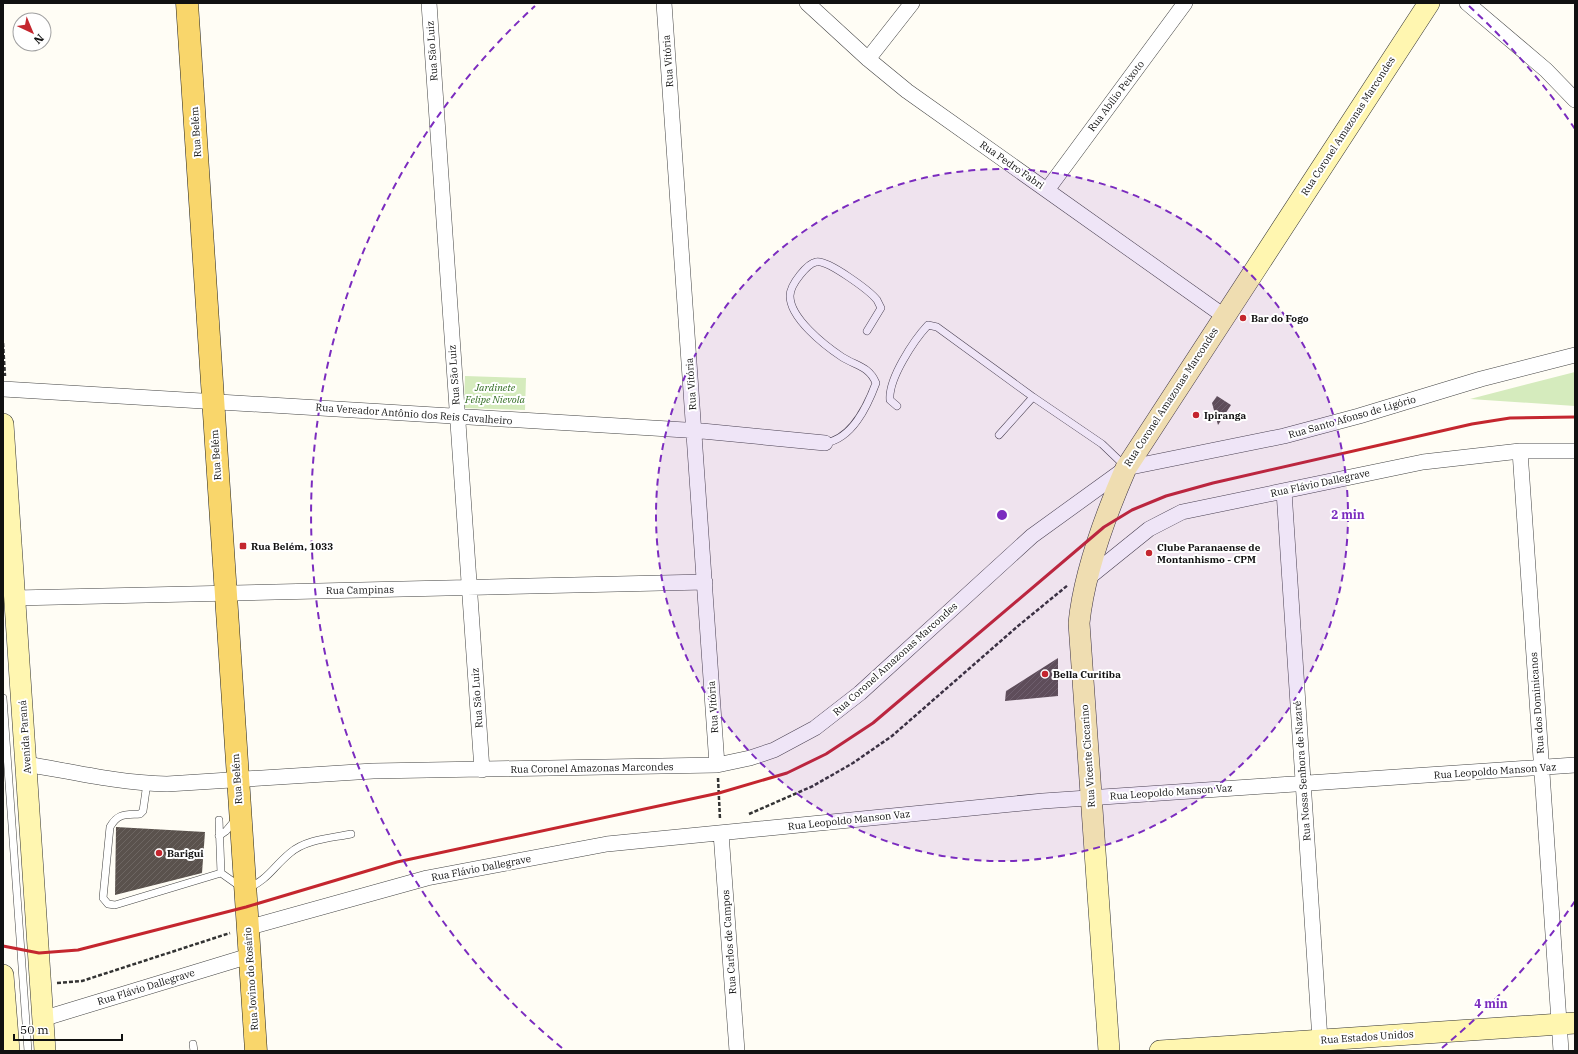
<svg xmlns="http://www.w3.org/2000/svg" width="1578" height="1054" font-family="'IBM Plex Serif',serif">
<defs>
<pattern id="building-hatch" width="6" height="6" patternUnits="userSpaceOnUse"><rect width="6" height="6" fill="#5a524d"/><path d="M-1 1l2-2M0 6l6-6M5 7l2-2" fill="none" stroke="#6d6662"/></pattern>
</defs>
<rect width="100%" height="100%" fill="#fffdf5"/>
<!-- park -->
<path fill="#d5ebbd" d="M1575 372V406L1470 399Z
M465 376 526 378 525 410 464 408Z"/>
<!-- building -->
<path fill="url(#building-hatch)" d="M1217 396 1231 405 1218 425 1212 403Z
M1058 658V696L1005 701 1006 691Z
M116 827 205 832 202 873 115 895Z"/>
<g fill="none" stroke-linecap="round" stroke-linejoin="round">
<defs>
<path id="lane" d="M897 406 890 400C888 379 914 340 928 325L937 327 1033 397
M999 435 1033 397 1102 444 1125 466
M825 443C852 439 867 407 876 383 869 366 856 366 842 357 824 345 790 318 790 296 790 289 796 280 800 275 804 270 810 263 816 262 827 259 870 291 877 300 878 302 880 306 881 308L867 331
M3 698 28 1051
M147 783 143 811 140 814C125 815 118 813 110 827L103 898 108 904 115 905 221 873
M219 820 221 873
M219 836 226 831 236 819
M221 873 245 890C270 878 271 869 290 853 306 839 332 838 351 834
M193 1044 194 1051"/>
<path id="street" d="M429 3 482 770
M664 3 717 765
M807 3 868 59 907 91 1224 316
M1467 3 1546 70 1575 100
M868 59 912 3
M1047 190 1185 3
M3 389 702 431 825 443
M1520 451 1561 1051
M1284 491 1320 1040
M1087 579 1149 529 1182 512 1423 462 1520 451H1575
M15 598 705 582
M26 764C73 772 119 783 167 784L373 771 717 765 750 758 774 750 815 728 860 693 1032 536 1126 468 1284 436 1359 416 1481 379 1575 355
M721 833 737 1051
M247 928 427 878 607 844 1043 801 1575 765
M42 1019 249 956"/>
<path id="secondary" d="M3 424 45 1051
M3 975 9 1051
M1109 1051 1079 623C1084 573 1106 514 1126 468L1429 3
M1160 1051 1575 1023"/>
<path id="primary" d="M187 3 256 1051"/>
</defs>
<!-- lane casing -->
<use href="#lane" stroke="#444" stroke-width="8"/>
<!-- street casing -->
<use href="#street" stroke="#444" stroke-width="16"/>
<!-- secondary casing -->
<use href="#secondary" stroke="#333" stroke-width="22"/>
<!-- primary casing -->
<use href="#primary" stroke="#222" stroke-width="23"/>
<!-- path -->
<path stroke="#333" stroke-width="2.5" stroke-dasharray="4 2" stroke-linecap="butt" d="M3 343 5 376
M718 778 720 819
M749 814 813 786 853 763 892 736 1018 626 1068 585
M57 983 82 981 230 933"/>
<!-- lane -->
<use href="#lane" stroke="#fff" stroke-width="7"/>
<!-- street -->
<use href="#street" stroke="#fff" stroke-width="15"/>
<!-- secondary -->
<use href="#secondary" stroke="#fff6b0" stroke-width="21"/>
<!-- primary -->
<use href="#primary" stroke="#f9d66b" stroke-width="22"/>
<!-- rail -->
<path stroke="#c4262e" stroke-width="3" d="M3 946 39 953 78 950 246 907 397 862 719 793 787 773 826 754 873 723 1104 527 1132 510 1166 496 1213 483 1472 424 1510 418 1575 417"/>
</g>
<!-- distance rings -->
<circle cx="1002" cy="515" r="346" fill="#7b2cbf" fill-opacity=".12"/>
<g fill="none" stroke="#7b2cbf" stroke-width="2" stroke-dasharray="7 5">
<circle cx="1002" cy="515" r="346"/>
<path d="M1575 901A691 691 0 0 1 1442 1048M562 1048A691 691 0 0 1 535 6M1469 6A691 691 0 0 1 1575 129"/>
</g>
<!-- markers -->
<g fill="#c4262e" stroke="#fff" stroke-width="1.5">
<circle cx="1243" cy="318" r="4"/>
<circle cx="1196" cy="415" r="4"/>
<rect x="239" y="542" width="8" height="8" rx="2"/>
<circle cx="1149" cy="553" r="4"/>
<circle cx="1045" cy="674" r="4"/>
<circle cx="159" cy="853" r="4"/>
</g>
<g text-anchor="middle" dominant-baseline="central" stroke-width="4" stroke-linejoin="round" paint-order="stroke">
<!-- street labels -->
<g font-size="10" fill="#111" stroke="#fff">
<text transform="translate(432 51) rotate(-94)">Rua São Luiz</text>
<text transform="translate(668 61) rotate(-94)">Rua Vitória</text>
<text transform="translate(1116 96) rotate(-53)">Rua Abílio Peixoto</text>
<text transform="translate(1348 126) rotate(-57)">Rua Coronel Amazonas Marcondes</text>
<text transform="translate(196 132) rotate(-94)">Rua Belém</text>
<text transform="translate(1012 165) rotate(35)">Rua Pedro Fabri</text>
<text transform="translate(454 375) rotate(-94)">Rua São Luiz</text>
<text transform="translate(691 384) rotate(-94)">Rua Vitória</text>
<text transform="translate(1171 397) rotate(-57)">Rua Coronel Amazonas Marcondes</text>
<text transform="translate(414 414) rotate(4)">Rua Vereador Antônio dos Reis Cavalheiro</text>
<text transform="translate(1352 417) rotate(-16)">Rua Santo Afonso de Ligório</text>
<text transform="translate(216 455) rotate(-94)">Rua Belém</text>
<text transform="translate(1320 483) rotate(-12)">Rua Flávio Dallegrave</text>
<text transform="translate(360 590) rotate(-1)">Rua Campinas</text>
<text transform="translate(895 659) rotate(-42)">Rua Coronel Amazonas Marcondes</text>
<text transform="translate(477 698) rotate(-94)">Rua São Luiz</text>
<text transform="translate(1537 703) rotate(-94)">Rua dos Dominicanos</text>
<text transform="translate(713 707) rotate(-94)">Rua Vitória</text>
<text transform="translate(25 737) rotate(-94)">Avenida Paraná</text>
<text transform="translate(1088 756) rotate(-94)">Rua Vicente Ciccarino</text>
<text transform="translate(592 768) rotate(-1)">Rua Coronel Amazonas Marcondes</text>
<text transform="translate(1302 771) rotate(-94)">Rua Nossa Senhora de Nazaré</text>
<text transform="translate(1495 771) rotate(-4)">Rua Leopoldo Manson Vaz</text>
<text transform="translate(237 779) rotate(-94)">Rua Belém</text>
<text transform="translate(1171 792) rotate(-4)">Rua Leopoldo Manson Vaz</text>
<text transform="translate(849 820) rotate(-6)">Rua Leopoldo Manson Vaz</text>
<text transform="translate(481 868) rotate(-11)">Rua Flávio Dallegrave</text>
<text transform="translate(729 942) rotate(-94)">Rua Carlos de Campos</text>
<text transform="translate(251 979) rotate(-94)">Rua Jovino do Rosário</text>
<text transform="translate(146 987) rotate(-17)">Rua Flávio Dallegrave</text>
<text transform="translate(1367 1037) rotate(-4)">Rua Estados Unidos</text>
</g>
<!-- poi labels -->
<g font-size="10" font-weight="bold" fill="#111" stroke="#fff" text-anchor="start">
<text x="1251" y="318">Bar do Fogo</text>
<text x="1204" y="415">Ipiranga</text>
<text x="251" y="546">Rua Belém, 1033</text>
<text x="1157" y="547">Clube Paranaense de<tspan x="1157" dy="12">Montanhismo - CPM</tspan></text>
<text x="1053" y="674">Bella Curitiba</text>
<text x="167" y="853">Barigui</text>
</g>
<!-- park labels -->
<g font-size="10" font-style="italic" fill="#2f6b1f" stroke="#fff">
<text x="495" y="387">Jardinete<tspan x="495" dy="12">Felipe Nievola</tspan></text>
</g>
</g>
<circle cx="1002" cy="515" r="6" fill="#7b2cbf" stroke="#fff" stroke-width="2"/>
<g font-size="12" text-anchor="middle" font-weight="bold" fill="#7b2cbf" stroke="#fff" stroke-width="4" stroke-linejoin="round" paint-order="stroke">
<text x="1348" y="519">2 min</text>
<text x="1491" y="1008">4 min</text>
</g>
<!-- border -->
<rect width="1578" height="1054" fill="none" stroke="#111111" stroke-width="8"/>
<!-- north arrow -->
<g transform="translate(32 32) rotate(136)"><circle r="19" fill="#ffffff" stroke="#a0a0a0"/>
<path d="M0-3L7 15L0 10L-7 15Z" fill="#c4262e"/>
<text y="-6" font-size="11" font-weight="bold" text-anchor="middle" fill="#111111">N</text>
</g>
<!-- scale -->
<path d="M14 1034v6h108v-6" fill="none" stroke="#111111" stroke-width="2"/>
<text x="20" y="1034" font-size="12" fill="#111111" stroke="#ffffff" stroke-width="3" paint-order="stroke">50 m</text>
</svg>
